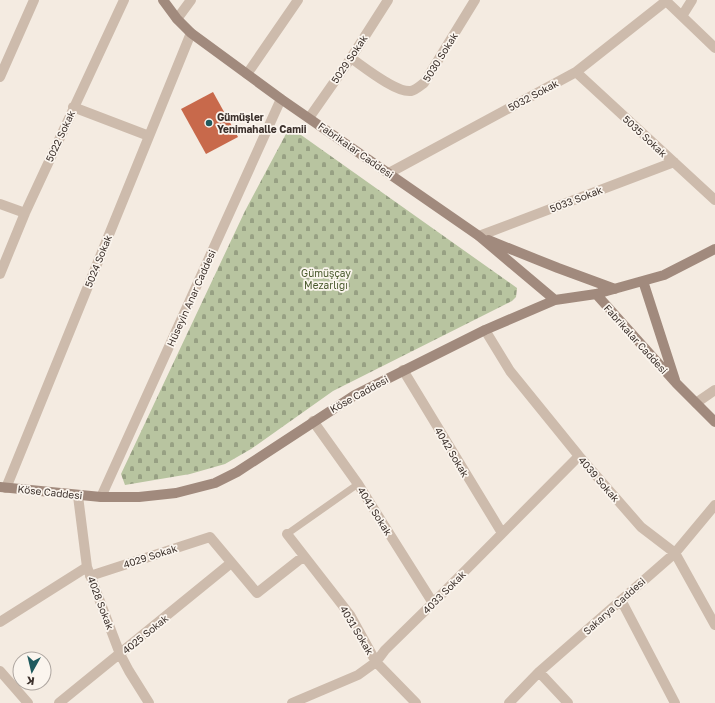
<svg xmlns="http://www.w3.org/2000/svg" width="715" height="703" font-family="'Golos Text',sans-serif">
<defs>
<pattern id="cemetery-stones" width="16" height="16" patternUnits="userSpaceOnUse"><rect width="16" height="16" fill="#b8c4a0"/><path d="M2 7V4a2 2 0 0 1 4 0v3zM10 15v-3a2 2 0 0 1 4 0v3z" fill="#97a083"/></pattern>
</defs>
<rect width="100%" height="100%" fill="#f4ebe1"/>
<!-- cemetery -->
<path fill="url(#cemetery-stones)" d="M294 130 517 288 516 297 512 301 333 391 251 449 225 464 190 474 125 485 121 474 245 211 287 132Z"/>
<!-- building -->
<path fill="#c8694b" d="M213 92 238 137 206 154 181 109Z"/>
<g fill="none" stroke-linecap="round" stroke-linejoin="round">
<!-- lane -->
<path stroke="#cdbbac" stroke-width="7" d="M287 534 358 484"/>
<!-- street -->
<path stroke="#cdbbac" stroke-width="10" d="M665 0 715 48
M682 16 692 0
M177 19 191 0
M351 58C364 67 396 93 411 91 416 90 420 86 424 83L475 0
M576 72 715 200
M247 74 298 0
M0 77 34 0
M73 107 149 136
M309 118 351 58 388 0
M389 173 576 72 666 1
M0 204 25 213
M479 236 674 162
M0 274 25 213 124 0
M485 330 510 371 579 456 641 527 675 553 715 625
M403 370 502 533
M696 403 715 390
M313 421 358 484 433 603
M6 488 191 33
M78 496 87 567 120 654 129 671 149 703
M101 497 281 99
M287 534 350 615 376 662 416 703
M90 576 210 537 257 593 304 556
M621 600 675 703
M0 622 87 567
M0 671 28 703
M539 672 568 703
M59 703 231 563
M292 703 358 675 376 662 385 650 433 603 579 456
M509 703 539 672 675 553 715 505"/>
<!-- secondary -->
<path stroke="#a18a7d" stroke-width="10" d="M163 0 177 19 191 33 281 99 479 236 555 300
M488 240 558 268 615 289
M643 281 675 380
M596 294 676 383 715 422
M0 487 101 497H139L176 493 215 483 237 472 355 395 485 330 555 300 596 294 664 275 715 249"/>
</g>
<!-- markers -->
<circle fill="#1f5a5e" stroke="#fbf5ee" stroke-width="1.5" cx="209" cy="123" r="4"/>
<g text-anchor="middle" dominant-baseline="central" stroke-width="3.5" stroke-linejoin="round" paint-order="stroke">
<!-- street labels -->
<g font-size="10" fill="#3b302b" stroke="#fbf5ee">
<text transform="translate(440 57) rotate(-58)">5030 Sokak</text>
<text transform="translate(349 59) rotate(-56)">5029 Sokak</text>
<text transform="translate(533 95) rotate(-28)">5032 Sokak</text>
<text transform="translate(60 136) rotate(-65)">5022 Sokak</text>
<text transform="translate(645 136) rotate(43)">5035 Sokak</text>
<text transform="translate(356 150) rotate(35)">Fabrikalar Caddesi</text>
<text transform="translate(576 199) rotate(-21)">5033 Sokak</text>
<text transform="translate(98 261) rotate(-68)">5024 Sokak</text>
<text transform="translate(191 298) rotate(-66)">Hüseyin Anar Caddesi</text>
<text transform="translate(636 339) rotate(48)">Fabrikalar Caddesi</text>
<text transform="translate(359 394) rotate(-29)">Köse Caddesi</text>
<text transform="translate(452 452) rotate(59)">4042 Sokak</text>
<text transform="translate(599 479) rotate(49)">4039 Sokak</text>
<text transform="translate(50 492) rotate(6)">Köse Caddesi</text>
<text transform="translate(375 511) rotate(58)">4041 Sokak</text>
<text transform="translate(150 556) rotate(-18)">4029 Sokak</text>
<text transform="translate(444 592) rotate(-45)">4033 Sokak</text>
<text transform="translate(101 603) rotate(69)">4028 Sokak</text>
<text transform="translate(614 606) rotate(-42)">Sakarya Caddesi</text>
<text transform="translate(357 630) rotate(59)">4031 Sokak</text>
<text transform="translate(145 634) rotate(-39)">4025 Sokak</text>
</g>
<!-- poi labels -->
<g font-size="10" font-weight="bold" fill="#3b302b" stroke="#fbf5ee" text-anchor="start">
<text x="217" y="117">Gümüşler<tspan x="217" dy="12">Yenimahalle Camii</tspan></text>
</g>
<!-- park labels -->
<g font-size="10" fill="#4a5a2e" stroke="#fbf5ee">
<text x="326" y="273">Gümüşçay<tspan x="326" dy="12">Mezarlığı</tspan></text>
</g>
</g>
<!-- north arrow -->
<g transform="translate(32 671) rotate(188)"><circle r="19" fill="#fbf5ee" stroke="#aea6a0"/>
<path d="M0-3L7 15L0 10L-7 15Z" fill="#1f5a5e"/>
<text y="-6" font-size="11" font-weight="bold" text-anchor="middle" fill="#3b302b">K</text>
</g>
</svg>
